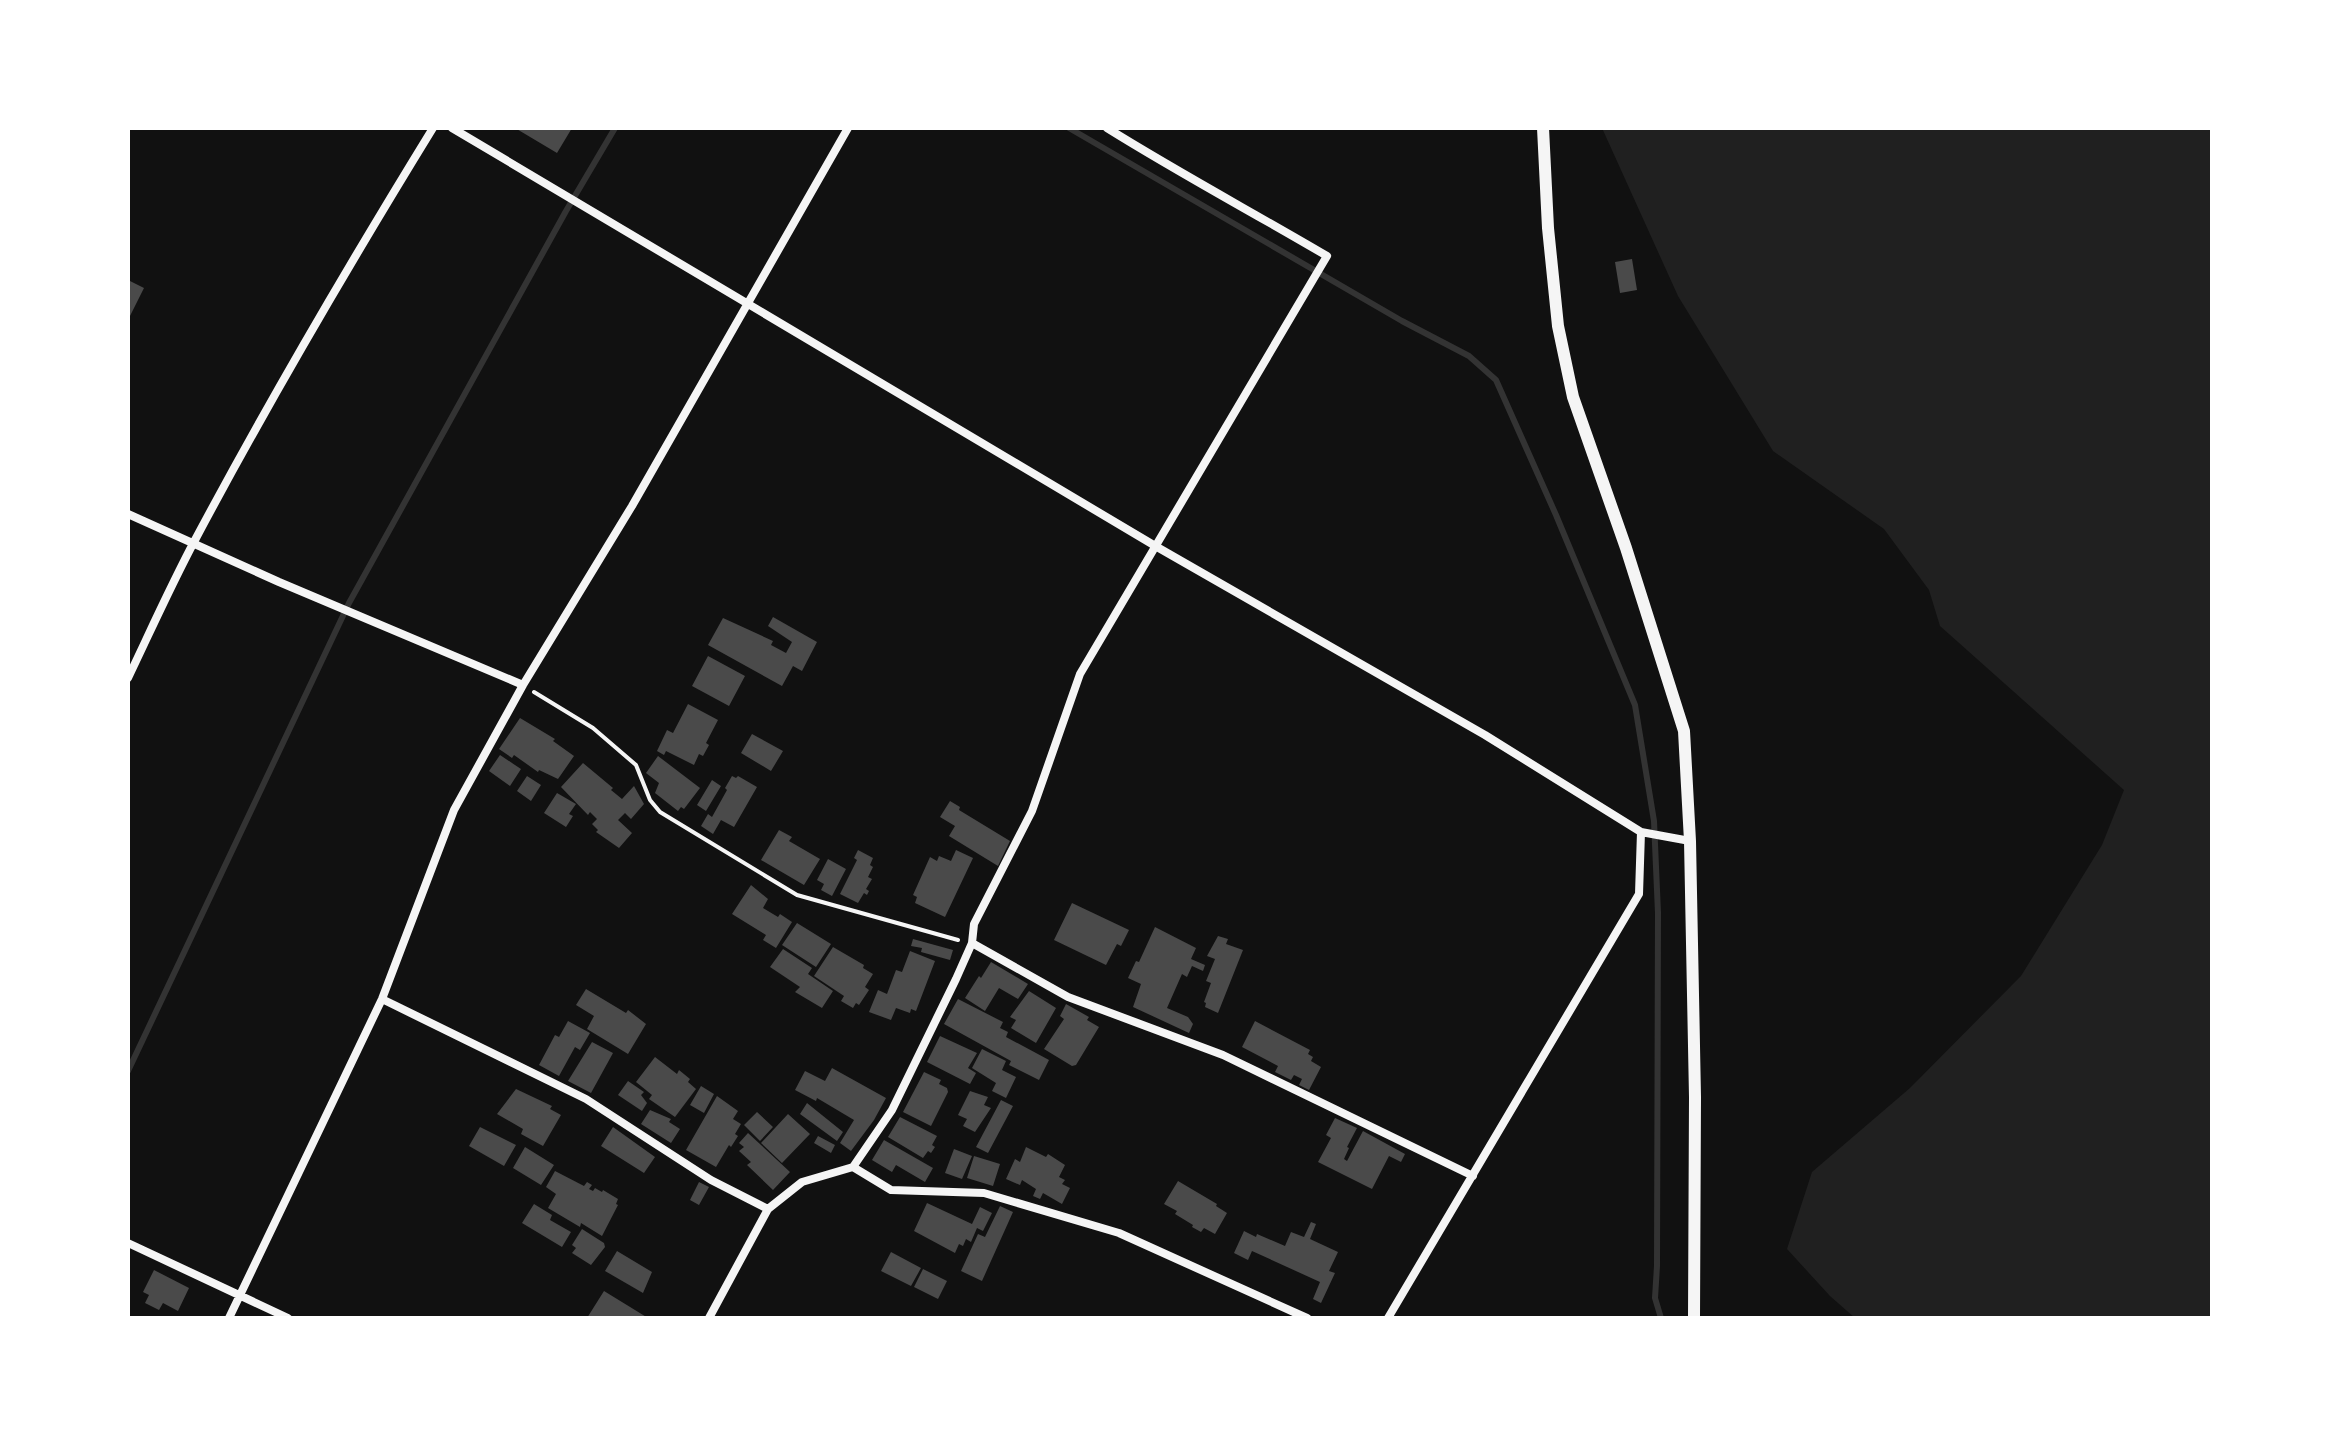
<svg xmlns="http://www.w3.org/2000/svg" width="2340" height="1446" font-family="'Noto Sans',sans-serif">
<rect width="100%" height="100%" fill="#111"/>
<!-- green -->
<path fill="#202020" d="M1602 128H2212V1318H1855L1830 1296 1787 1249 1812 1172 1910 1088 2021 976 2102 845 2124 790 1940 626 1929 590 1884 529 1773 451 1678 296Z"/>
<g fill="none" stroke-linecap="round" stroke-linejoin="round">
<!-- stream -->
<path stroke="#333" stroke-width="6" d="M1069 128 1402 321 1469 356 1496 380 1556 515 1635 705 1654 821 1658 913 1657 1266 1655 1298 1661 1318
M128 1071 349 603 566 211 615 128"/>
</g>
<!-- building -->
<path fill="#4a4a4a" d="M515 128H572L557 153Z
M1632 259 1637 290 1620 293 1615 262Z
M128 280 144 288 128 320Z
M773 617 817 642 802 671 793 666 782 686 708 645 723 618 773 641 771 645 786 653 792 642 768 626Z
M708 656 745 676 729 706 692 686Z
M688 704 718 720 706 743 709 745 703 756 699 754 694 765 666 751 664 755 657 751 667 730 673 733Z
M520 718 555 739 553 741 574 756 558 779 539 770 538 772 514 755 512 758 499 749Z
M752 734 783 751 771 771 741 753Z
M500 755 521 769 510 786 489 771Z
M658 756 700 788 684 809 681 807 678 811 655 793 659 783 646 773Z
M583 763 613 788 611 790 622 799 634 786 644 804 631 819 625 813 618 820 632 833 619 848 596 832 598 830 592 824 597 819 590 812 588 815 561 787Z
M527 776 541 785 531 801 517 791Z
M732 776 736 778 738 776 757 787 734 827 721 820 713 834 701 826 708 814 712 817 727 790 725 788Z
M712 780 721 786 706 811 697 805Z
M557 793 576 804 569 814 573 816 566 827 544 813Z
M950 801 960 807 959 810 1010 841 998 866 949 836 955 826 940 817Z
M779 830 792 837 789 841 820 859 804 885 761 860Z
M858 850 873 858 870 865 873 867 868 877 872 879 866 889 869 891 867 895 864 893 858 903 840 894 857 860 854 858Z
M956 850 973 858 945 917 915 903 917 897 913 895 930 857 937 861 939 856 951 861Z
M828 859 846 869 832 896 821 890 824 884 817 880Z
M751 885 768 899 763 908 778 917 780 914 792 922 776 948 763 940 766 935 732 914Z
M1072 903 1129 930 1121 946 1117 944 1106 965 1054 940Z
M797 923 831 944 816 967 782 945Z
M1155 927 1196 948 1191 959 1205 965 1203 971 1192 966 1187 977 1182 974 1167 1008 1188 1017 1193 1024 1189 1033 1133 1007 1141 984 1128 978 1136 961 1139 962Z
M1218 936 1228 939 1226 944 1243 950 1218 1013 1205 1007 1206 1003 1204 1002 1211 983 1206 981 1215 959 1207 956Z
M913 939 953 950 950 960 921 952 922 948 911 946Z
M833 947 864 965 863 968 873 974 865 987 869 990 859 1005 856 1003 853 1008 841 1001 844 996 814 976Z
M783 949 812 968 808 974 833 991 822 1008 795 992 800 987 770 967Z
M910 951 935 961 916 1011 911 1009 910 1013 896 1008 891 1020 869 1012 878 990 887 994 896 970 902 972Z
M991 962 1028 984 1018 999 999 988 985 1011 965 998 979 976 981 978Z
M586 989 626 1013 628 1010 646 1024 628 1054 587 1029 594 1016 576 1005Z
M1029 991 1056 1008 1036 1043 1011 1028 1016 1020 1010 1017Z
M958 999 1003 1022 1000 1028 1008 1032 1006 1037 1049 1060 1039 1080 1009 1065 1011 1061 944 1024Z
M1066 1004 1089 1017 1087 1020 1099 1027 1076 1065 1072 1066 1044 1049 1064 1019 1060 1016Z
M568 1021 590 1033 580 1050 575 1047 559 1076 539 1065 555 1035 559 1037Z
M1255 1021 1310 1050 1308 1054 1313 1057 1311 1061 1321 1067 1309 1090 1299 1085 1302 1079 1294 1075 1291 1080 1275 1072 1278 1066 1242 1047Z
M940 1036 977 1053 968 1068 976 1073 970 1084 927 1062Z
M592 1042 613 1053 591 1093 568 1081Z
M982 1049 1006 1061 1002 1070 1016 1077 1006 1098 992 1091 996 1083 972 1068Z
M655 1057 677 1074 679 1070 690 1079 688 1082 696 1089 675 1117 649 1099 652 1095 636 1082Z
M832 1068 886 1098 874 1120 851 1151 840 1143 854 1120 817 1098 816 1101 795 1090 805 1071 825 1081Z
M924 1072 941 1080 939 1084 947 1088 948 1092 931 1126 903 1112Z
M628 1081 644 1092 641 1095 647 1103 642 1111 618 1095Z
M701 1086 714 1094 704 1113 690 1105Z
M516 1089 552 1106 550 1109 561 1115 543 1146 521 1134 523 1129 497 1114Z
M970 1091 988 1097 984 1105 991 1108 975 1132 963 1126 967 1119 958 1115Z
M717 1096 738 1111 733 1119 741 1124 735 1134 738 1136 731 1147 729 1145 716 1167 686 1150Z
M1001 1100 1013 1106 988 1153 976 1147Z
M807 1103 843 1132 837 1141 800 1114Z
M650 1110 671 1119 669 1122 680 1129 671 1143 641 1124Z
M757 1112 773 1127 760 1141 744 1125Z
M788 1114 810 1134 782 1163 761 1143Z
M900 1117 937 1136 932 1145 935 1147 931 1153 928 1151 923 1158 888 1137Z
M1335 1118 1357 1128 1347 1147 1349 1148 1344 1159 1347 1161 1363 1131 1405 1154 1401 1162 1389 1156 1372 1189 1318 1162 1331 1138 1326 1135Z
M480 1127 516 1145 504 1166 469 1146Z
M613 1127 655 1157 644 1173 601 1146Z
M748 1133 790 1172 773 1190 747 1165 751 1162 739 1151 744 1147 739 1143Z
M818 1136 835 1145 831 1153 814 1143Z
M884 1140 933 1168 925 1182 896 1165 892 1172 872 1160Z
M525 1147 554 1165 541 1185 513 1168Z
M1026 1147 1046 1157 1048 1154 1065 1165 1059 1177 1065 1180 1062 1184 1070 1188 1062 1204 1043 1193 1040 1199 1033 1196 1036 1189 1022 1180 1020 1185 1006 1179 1015 1159 1020 1162Z
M954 1149 972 1156 962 1179 945 1173Z
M974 1156 1000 1164 993 1186 967 1178Z
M555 1171 584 1186 587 1182 592 1185 589 1189 593 1191 595 1188 602 1192 603 1190 618 1199 616 1204 618 1205 602 1236 581 1223 580 1227 548 1208 556 1194 546 1187Z
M1178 1181 1217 1204 1216 1206 1227 1213 1215 1234 1204 1228 1201 1232 1192 1227 1193 1225 1175 1214 1177 1211 1164 1204Z
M699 1182 709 1187 699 1205 690 1200Z
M927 1203 972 1224 980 1207 992 1213 983 1231 977 1228 971 1242 966 1239 963 1246 959 1244 955 1253 914 1231Z
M534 1204 552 1215 550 1220 571 1232 562 1247 522 1223Z
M1000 1206 1013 1212 982 1281 961 1271 978 1234 985 1237Z
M1311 1222 1316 1224 1310 1239 1338 1252 1329 1271 1335 1273 1321 1303 1313 1299 1320 1282 1252 1251 1248 1260 1234 1253 1244 1231 1256 1237 1257 1234 1285 1246 1291 1232 1304 1237Z
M582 1229 604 1243 605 1247 591 1265 572 1253 576 1248 572 1245Z
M617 1251 652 1272 643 1293 605 1271Z
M891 1252 921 1268 911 1286 881 1271Z
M923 1269 947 1281 938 1299 914 1287Z
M154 1270 189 1288 178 1311 163 1303 159 1310 145 1303 149 1295 143 1292Z
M604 1291 648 1318H587Z"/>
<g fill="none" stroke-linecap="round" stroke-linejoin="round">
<!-- path -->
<path stroke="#f5f5f5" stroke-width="4" d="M534 692 593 728 636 765 650 800 660 812 797 895 958 940"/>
<!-- minor -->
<path stroke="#f5f5f5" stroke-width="8" d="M452 128 1157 547 1485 735 1641 832 1690 841
M128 514 279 582 523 685
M128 678C150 632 171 585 195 540 269 401 350 263 433 128
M972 943 1068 997 1223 1055 1473 1176
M382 999 586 1099 711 1180 768 1209
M853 1167 891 1190 984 1193 1119 1233 1307 1318
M128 1243 288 1318
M229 1318 382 999 454 810 523 685 632 506 848 128
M709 1318 768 1209 802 1182 853 1167 892 1110 956 979 972 943 974 924 1032 811 1080 674 1327 256C1254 213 1179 173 1107 128
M1388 1318 1639 894 1641 832"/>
<!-- tertiary -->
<path stroke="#f5f5f5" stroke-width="12" d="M1543 128 1548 228 1558 326 1573 397 1626 548 1684 731 1690 841 1695 1097 1694 1318"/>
</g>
<!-- border -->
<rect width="2340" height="1446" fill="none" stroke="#ffffff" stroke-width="260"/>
</svg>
